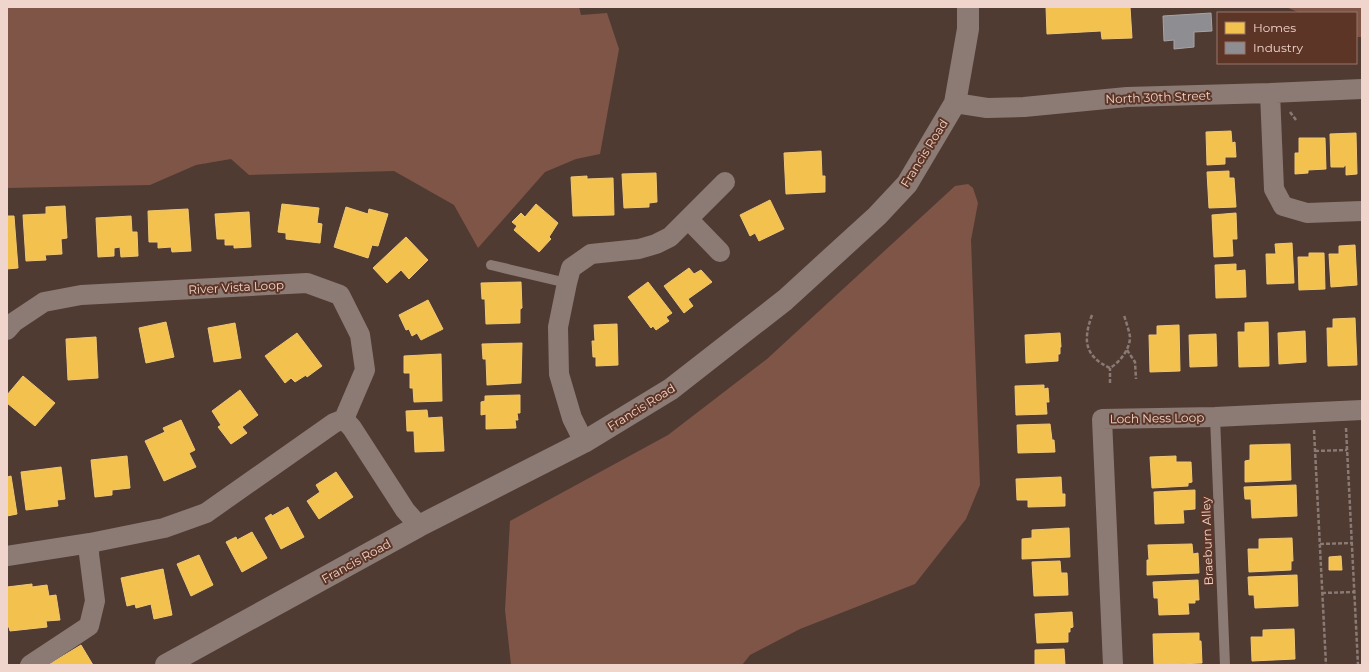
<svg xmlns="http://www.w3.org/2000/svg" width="1369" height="672" font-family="Montserrat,sans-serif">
<rect width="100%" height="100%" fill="#503b33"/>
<!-- green -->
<path fill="#7e5547" d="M7 7H579L581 15 607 13 619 49 600 154 576 159 545 172 478 248 454 205 394 171 249 175 231 159 196 165 150 185 7 188Z
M1286 7H1362V37H1356V13H1300Z
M968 184 973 188 978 203 971 240 980 485 966 519 915 584 800 629 750 655 742 665H511L505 610 510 521 668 435 767 359 955 186Z"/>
<!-- homes -->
<path fill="#f2c14e" stroke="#f1c774" d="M1046 7H1130L1132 38 1102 39 1101 31 1047 34Z
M1231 131 1232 143 1235 142 1236 157H1225V164L1207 165 1206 132Z
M1356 133 1357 174 1346 175V165L1344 166V167H1331L1330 134Z
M1299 138H1325L1326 169 1308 170V173L1295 174V153H1299Z
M821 151 822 176H825V192L786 194 784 153Z
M1229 171V178H1234L1236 207 1209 208 1207 172Z
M656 173 657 202 649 203V207L624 208 622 174Z
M587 176V179L613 178 614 215 573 216 571 177Z
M770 200 784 229 759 241 755 233 750 236 740 215Z
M282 204 319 208 317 223 322 224 320 243 286 239V233L278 232Z
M536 204 558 223 549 237 551 239 539 252 514 230 517 226 512 222 521 213 525 217Z
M65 206 67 238 61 239 62 254 45 255 46 260 26 261 23 215 46 214V207Z
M346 207 368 214 369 209 388 214 378 246 372 245 368 258 334 247Z
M188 209 191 251 172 252 171 247 158 248V242H149L148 211Z
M249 212 251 247 234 248V245H225V239H217L215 214Z
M1236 213 1237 239H1232L1233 256 1214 257 1212 215Z
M7 216H14L18 268 7 269Z
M131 216 132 232H137L138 256 121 257 120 247 114 248V256L98 257 96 218Z
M406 237 428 260 409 279 401 270 387 283 373 268Z
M1292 243 1294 283 1267 284 1266 254H1276L1275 244Z
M1355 245 1357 285 1331 287 1329 254H1339V246Z
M1309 253H1324L1325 289 1299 290 1298 257H1309Z
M1236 264V271L1245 270 1246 297 1216 298 1215 265Z
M689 268 694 274 701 270 712 282 688 299 693 306 684 313 664 286Z
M521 282 522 308 520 309V323L486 324 485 299H482L481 283Z
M648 282 672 313 666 317 669 321 656 330 653 326 651 328 628 297Z
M428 300 443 329 421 340 417 333 412 336 409 329 406 330 399 315Z
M1355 318 1357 365 1328 366 1327 328H1333V319Z
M166 322 174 357 146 363 139 328Z
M1268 322 1269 366 1239 367 1238 332H1245V323Z
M235 323 241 358 214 362 208 328Z
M617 324 618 365 596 366V357H593L592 341H595L594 325Z
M1179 325 1180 371 1150 372 1149 335H1157V326Z
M1305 331 1306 362 1279 364 1278 333Z
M297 333 322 366 307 377 306 375 295 382 291 378 285 383 265 356Z
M1060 333 1061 347H1060V354H1058V361L1026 363 1025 335Z
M1216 334 1217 366 1190 367 1189 335Z
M96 337 98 378 68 380 66 339Z
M522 343 521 383 487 385 486 359H483L482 344Z
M441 354 442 401 414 402 413 388H410V373H404V356Z
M23 376 55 403 35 426 7 403V395Z
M1044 385V389L1048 388 1049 402H1046L1047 414 1016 415 1015 386Z
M240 390 258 415 242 427 247 433 231 444 218 427 221 425 212 411Z
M520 395V413H517L518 420H515L516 428 486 429V414L481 415V402L485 401V396Z
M427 410 428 418 442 417 444 451 415 452 414 431H407L406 411Z
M181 420 195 450 189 453 196 467 164 481 145 441 165 432 163 428Z
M1050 424 1052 440H1054L1055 452 1018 453 1017 425Z
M1290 444 1291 480 1245 482V461L1250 460V445Z
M127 456 130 488 112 490V495L95 497 91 460Z
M1176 456V462H1191L1192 482 1188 483V486L1152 488 1150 457Z
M61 467 65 499 57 500 58 506 26 510 21 472Z
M336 472 353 497 319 519 307 501 320 492 316 485Z
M11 476 17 514 7 516V477Z
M1061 477 1062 494H1065V506L1028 507V500H1017L1016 479Z
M1296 485 1297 516 1252 518 1251 499H1245L1244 487Z
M1195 490V509L1183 510 1184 523 1155 524 1154 492Z
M288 507 304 537 281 549 265 518 271 514 272 516Z
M1069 528 1070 557 1022 559V539L1032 538V530Z
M252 532 267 558 242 572 226 542 236 537 237 540Z
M1292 538 1293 561H1291V570L1249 572 1248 549H1259V539Z
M1192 544 1193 554 1198 553 1199 573 1147 575V560H1149L1148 545Z
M199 555 213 585 191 596 177 564Z
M1341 556 1342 570H1329V557Z
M1060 561 1061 573H1067L1068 595 1034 596 1032 562Z
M163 569 172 615 154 619 151 604 136 608 135 604 127 606 121 578Z
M1297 575 1298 606 1255 608 1254 595H1249L1248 577Z
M1198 580 1199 600H1195V603H1188L1189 614 1159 615 1158 598H1154L1153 582Z
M32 584V587L47 585 49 596 56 595 60 620 46 621 47 627 10 631 9 627H7V587Z
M1072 612 1073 627 1070 628V632H1068V642L1037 643 1035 614Z
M1294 629 1295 659 1252 661 1251 637H1263V630Z
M1199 633V641H1201L1202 663 1154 665 1153 634Z
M81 645 93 665H48Z
M1064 649 1065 665H1035V650Z"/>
<!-- industry -->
<path fill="#8d8d92" stroke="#aaa3a3" d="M1211 13 1212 31 1194 32V47L1174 49V40L1164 41 1163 16Z"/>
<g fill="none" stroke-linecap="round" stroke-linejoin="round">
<!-- path -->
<path stroke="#8a7a74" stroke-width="2.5" stroke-dasharray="4 2" stroke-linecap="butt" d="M1290 112 1296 120
M1092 315C1083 340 1084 356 1110 368 1120 362 1130 349 1130 337 1129 330 1126 322 1124 315
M1127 350 1135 362 1136 379
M1110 383V368
M1346 428 1358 665
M1314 430 1326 665
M1315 451 1347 450
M1320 544 1352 543
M1322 593 1354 592"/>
<!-- service -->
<path stroke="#8c7b74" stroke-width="10" d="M491 265 567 283
M1215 417 1225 665"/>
<!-- minor -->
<path stroke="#8c7b74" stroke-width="20" d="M1270 93 1274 189 1283 206 1307 213 1362 211
M955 103 987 108 1024 107 1127 97 1270 93 1362 89
M688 219 720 252
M7 330 14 322 44 302 81 295 307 283 340 295 360 335 365 370 344 419 334 423 206 513 164 528 90 543 7 556
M344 419 352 428 405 510 419 526
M584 442 572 418 559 374 558 327 567 283 571 268 591 254 639 249 656 244 670 237 725 182
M30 665 89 626 95 601 89 554 90 543
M1113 665 1102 419 1215 417 1362 410"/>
<!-- tertiary -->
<path stroke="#8c7b74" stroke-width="22" d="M166 665 419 526 584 442 671 389 785 300 877 216 907 184 955 103 968 29V7"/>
</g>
<g text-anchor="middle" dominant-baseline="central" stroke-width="4" stroke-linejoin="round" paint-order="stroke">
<!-- street labels -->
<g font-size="12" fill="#efd5cc" stroke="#5d3526">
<text transform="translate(1158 97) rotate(-2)">North 30th Street</text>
<text transform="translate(924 153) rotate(-58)">Francis Road</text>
<text transform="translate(236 287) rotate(-3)">River Vista Loop</text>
<text transform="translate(641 407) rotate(-32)">Francis Road</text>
<text transform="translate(1157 418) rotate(-1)">Loch Ness Loop</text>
<text transform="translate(1207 541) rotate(-92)">Braeburn Alley</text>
<text transform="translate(356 561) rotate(-29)">Francis Road</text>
</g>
</g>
<!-- border -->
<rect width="1369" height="672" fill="none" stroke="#efd5cc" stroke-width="16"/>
<!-- legend -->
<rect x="1217" y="12" width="140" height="52" fill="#5d3526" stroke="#977568"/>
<rect x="1225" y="22" width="20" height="12" fill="#f2c14e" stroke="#977568"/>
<text x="1253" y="32" font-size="12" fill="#efd5cc">Homes</text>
<rect x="1225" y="42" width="20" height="12" fill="#8d8d92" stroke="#977568"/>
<text x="1253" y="52" font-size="12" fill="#efd5cc">Industry</text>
</svg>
